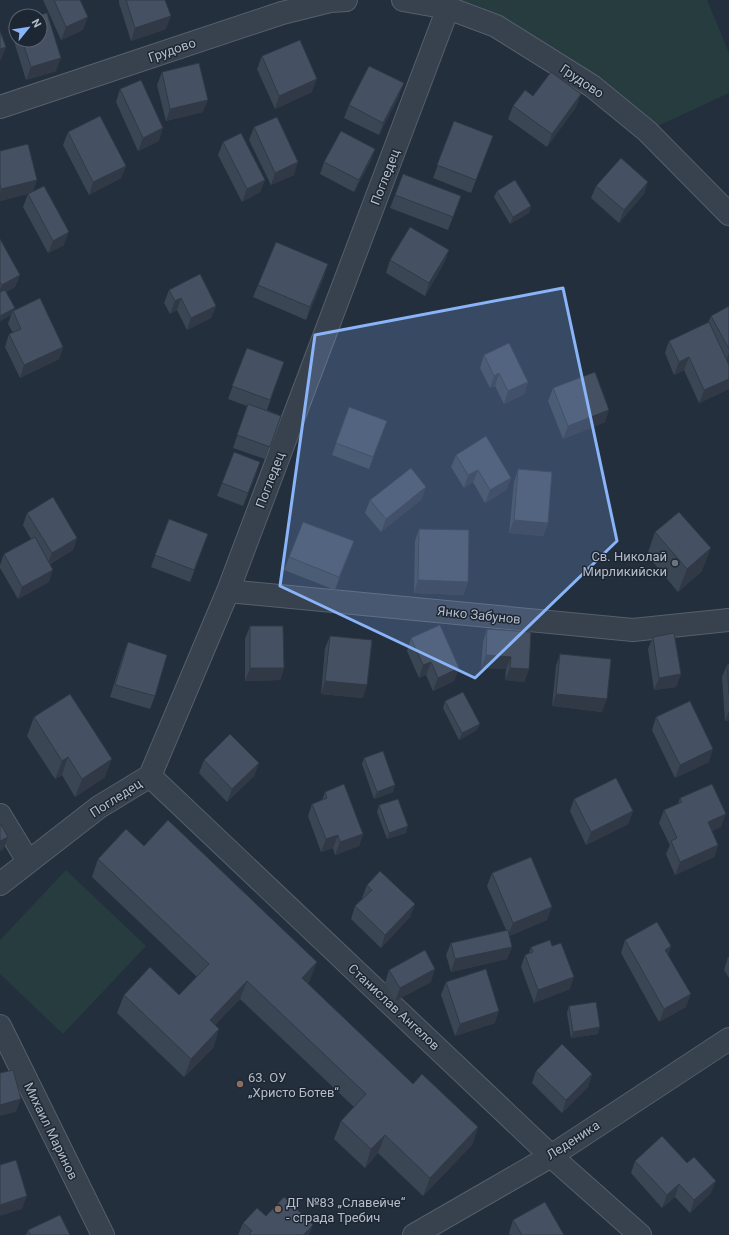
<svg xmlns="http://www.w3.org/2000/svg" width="729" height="1235" font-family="Roboto,sans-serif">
<rect width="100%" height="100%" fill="#242f3e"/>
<!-- green -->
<path fill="#263c3f" d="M451 0H707L729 53V93L647 131Z
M66 870 146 946 63 1034 0 974V940Z"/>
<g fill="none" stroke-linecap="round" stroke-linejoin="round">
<defs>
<path id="minor" d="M403 0 448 8 496 26 592 86 647 131 729 214
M0 107 282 13 330 1 346 0
M228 591 633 630 729 620
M150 776 551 1156 640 1235
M0 815 28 861
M0 884 99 807 150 776 228 591 448 8
M0 1026 103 1235
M414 1235 551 1156 729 1039"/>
</defs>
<!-- minor casing -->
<use href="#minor" stroke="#565f6c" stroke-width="24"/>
<!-- minor -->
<use href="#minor" stroke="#38414e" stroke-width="22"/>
</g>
<!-- wall -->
<path fill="#3b4654" d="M43 0H80L83 30 61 40Z
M119 0H165L166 29 131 41 119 3Z
M16 24V40H40L56 71 26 80 12 35Z
M262 56 312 92 275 109 257 69Z
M162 72 203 112 166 121 157 85Z
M120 89 159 141 138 151 116 102Z
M581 94 576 107 547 147 508 119 513 106 533 96Z
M399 96 379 135 344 118 349 105Z
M454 121 493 136 471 193 433 178Z
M254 127 294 175 271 185 249 140Z
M68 132 126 166 121 178 89 195 63 145Z
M223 142 265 180 260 192 242 202 218 155Z
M375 149 370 162 354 192 320 174 324 162Z
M0 151 33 192 64 245 48 253 23 207 28 194 30 193 0 201Z
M403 174 461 196 448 230 390 208Z
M596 186 644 194 619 223 591 198Z
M497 191 531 206 529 213 510 224 494 197Z
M0 239 20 275 15 287 6 292 14 310 63 347 59 359 20 378 5 347 9 334 13 333 8 324 11 315 0 321Z
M449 250 444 263 425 296 386 273 390 260Z
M324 277 306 320 253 297 258 285Z
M169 290 216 306 211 318 187 330 177 310 170 314 164 303Z
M729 306V361L728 362 729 365V389L699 403 684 370 674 375 665 353 669 341 708 323 711 316Z
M247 348 284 362 267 410 281 416 265 459 233 448 247 406 228 399Z
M484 355 528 382 524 394 504 404 495 386 490 388 480 368Z
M553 388 605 422 563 439 548 401Z
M349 407 387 421 369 469 332 455Z
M456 455 511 478 506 490 485 503 473 482 464 488 451 467Z
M518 469 548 523 543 536 509 533 514 482Z
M256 475 243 506 217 496 222 483Z
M422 499 381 532 365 513 370 500Z
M27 513 77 538 73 550 50 564 49 582 18 599 0 568V565L4 554 31 539 23 525Z
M169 519 203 547 190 582 151 567Z
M419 529 468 582 463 595 414 593 415 541Z
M655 532 702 571 678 592 647 555Z
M354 541 335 590 284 570 289 557Z
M250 626 284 668 280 680 245 681V639Z
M487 629 529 669 524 682 505 680 506 669 481 668 483 642Z
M330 636 363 698 321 694 325 648Z
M653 637 681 674 676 687 654 690 648 649Z
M411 638 459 668 454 681 433 691 426 675 419 678 407 651Z
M128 642 155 696 150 709 110 697 123 655Z
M560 654 602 712 552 706 556 666Z
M729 664V721H725L722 677 727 665Z
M445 701 477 730 459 740 443 708Z
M34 717 105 777 75 797 62 775 55 779 27 736Z
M656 717 709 762 675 778 652 730Z
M364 758 395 785 393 792 374 799 362 764Z
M204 760 259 763 254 776 227 802 199 773Z
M325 792 363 834 359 846 335 855 333 848 321 852 308 816 312 804 322 800Z
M680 798 721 827 712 831 718 845 714 857 675 875 666 854 670 845 659 823 664 810 678 804Z
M574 799 633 811 628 824 586 845 570 811Z
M379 805 406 833 387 839 377 812Z
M144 846 310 980 307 984 413 1084 478 1127 472 1145 423 1196 378 1153 365 1168 334 1139 341 1121 354 1107 240 999 215 1025 219 1029 213 1048 184 1077 117 1013 124 995H179L197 977 92 877 98 859Z
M492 873 547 920 509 936 512 947 507 959 451 972 446 955 451 943 506 930 487 886Z
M367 885 415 904 410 917 381 948 351 919 355 906 363 898H362Z
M625 940 671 946 668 954 686 1007 659 1022 621 953Z
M552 946 570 989 534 1003 521 967 525 955 529 953 531 947Z
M728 957H729V978L724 970Z
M389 970 431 982 395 1001 385 983Z
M446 982 495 1023 455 1036 441 995Z
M569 1006 598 1034 571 1038 567 1013Z
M536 1071 592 1074 588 1087 562 1113 532 1083Z
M635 1161 711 1193 690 1213 675 1197 662 1208 631 1173Z
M266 1216 309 1235H238L243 1223Z
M513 1220 564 1235H510L509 1233Z
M28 1230 30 1235H26Z"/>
<!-- shaded-wall -->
<path fill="#303945" d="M171 16 166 29 131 41 135 28Z
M88 17 83 30 61 40 66 27Z
M6 47 1 60H0V49Z
M61 58 56 71 26 80 31 67Z
M317 79 312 92 275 109 279 96Z
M404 83 399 96 379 135 383 123Z
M581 94 576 107 547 147 552 134Z
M208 100 203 112 166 121 170 109Z
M163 128 159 141 138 151 143 138Z
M375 149 370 162 354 192 359 180Z
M298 162 294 175 271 185 275 173Z
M126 166 121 178 89 195 93 182Z
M37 180 33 193 0 201V193L1 189Z
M265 180 260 192 242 202 247 189Z
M648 182 644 194 619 223 624 210Z
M531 206 529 213 510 224 513 217Z
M69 232 64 245 48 253 53 241Z
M449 250 444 263 425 296 429 283Z
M328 264 324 277 306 320 310 307Z
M20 275 15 287 0 296V289L2 285Z
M181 298 177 310 170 314 175 301Z
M216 306 211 318 187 330 191 318Z
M15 308 13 312V311L11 315 0 321V316Z
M63 347 59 359 20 378 24 365Z
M729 353V361L725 363Z
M689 357 684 370 674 375 679 362Z
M499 373 495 386 490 388 494 376Z
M729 379V389L699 403 704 390Z
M528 382 524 394 504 404 508 391Z
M609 410 605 422 563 439 568 426Z
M260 462 256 475 243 506 248 493Z
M478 470 473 482 464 488 468 475Z
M511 478 506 490 485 503 490 490Z
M426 487 422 499 381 532 386 519Z
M514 520 548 523 543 536 509 533Z
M77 538 73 550 47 565 52 553Z
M354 541 349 554 335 590 339 577Z
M711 548 702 571 678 592 687 569Z
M53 570 49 582 18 599 22 587Z
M418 580 468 582 463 595 414 593Z
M486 655 511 657 506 669 481 668Z
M431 662 426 675 419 678 423 665Z
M250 668H284L280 680 245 681Z
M459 668 454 681 433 691 438 678Z
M510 668 529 669 524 682 505 680Z
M681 674 676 687 654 690 659 678Z
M325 681 367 685 363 698 321 694Z
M556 694 607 699 602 712 552 706Z
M729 711V721H725Z
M480 724 477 730 459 740 462 733Z
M713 749 709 762 675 778 680 765Z
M68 757 62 775 55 779 62 761Z
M112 759 105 777 75 797 82 779Z
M259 763 254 776 227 802 232 789Z
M395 785 393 792 374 799 377 792Z
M633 811 628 824 586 845 591 832Z
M726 814 721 827 704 835 708 822Z
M408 826 406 833 387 839 389 833Z
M363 834 359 846 335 855 340 842Z
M338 835 333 848 321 852 326 839Z
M8 837 3 850 0 851V841Z
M718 845 714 857 675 875 680 862Z
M415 904 410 917 381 948 385 935Z
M552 907 547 920 508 936 513 923Z
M671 946 667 959 665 950Z
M512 947 507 959 451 972 455 959Z
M317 962 310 980 295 996 302 978Z
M435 969 431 982 395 1001 400 988Z
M574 977 570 989 534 1003 538 990Z
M247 981 240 999 203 1038 210 1020Z
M691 994 686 1007 659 1022 664 1009Z
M499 1011 495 1023 455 1036 460 1024Z
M600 1027 598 1034 571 1038 573 1032Z
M219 1029 213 1048 184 1077 191 1059Z
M592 1074 588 1087 562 1113 566 1100Z
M21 1099 16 1112 0 1116V1105Z
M478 1127 472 1145 423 1196 430 1178Z
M385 1135 378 1153 365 1168 371 1149Z
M716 1181 711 1193 690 1213 694 1200Z
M679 1184 675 1197 662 1208 667 1195Z
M27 1196 22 1209 0 1216V1205Z
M313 1225 309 1235H303Z"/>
<!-- building -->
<path fill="#455162" stroke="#303945" d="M54 0H80L88 17 66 27Z
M126 0H165L171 16 135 28Z
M47 13 61 58 31 67 22 40H40V16H37Z
M0 31 6 47 0 49Z
M300 40 317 79 279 96 262 56Z
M199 63 208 100 170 109 162 72Z
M369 66 404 83 383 123 349 105Z
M551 72 581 94 552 134 513 106 525 90 533 96Z
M141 80 163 128 143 138 120 89Z
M100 116 126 166 93 182 68 132Z
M277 117 298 162 275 173 254 127Z
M454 121 493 136 476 180 437 165Z
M341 131 375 149 359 180 324 162Z
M241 133 265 180 247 189 223 142Z
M28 144 37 180 1 189 0 184V151Z
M621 158 648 182 624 210 596 186Z
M403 174 461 196 453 217 395 195Z
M515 180 531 206 513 217 497 191Z
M44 186 69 232 53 241 28 194Z
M410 227 449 250 429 283 390 260Z
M0 239 20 275 2 285 0 282Z
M276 242 328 264 310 307 258 285Z
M200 274 216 306 191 318 181 298 175 301 169 290Z
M5 290 15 308 0 316V292Z
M40 298 63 347 24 365 9 334 21 329 13 311Z
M729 306V349L711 316Z
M709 322 729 365V379L704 390 689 357 679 362 669 341Z
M509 343 528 382 508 391 499 373 494 376 484 355Z
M247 348 284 362 270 400 232 386Z
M595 372 609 410 568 426 553 388Z
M248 404 281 416 270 447 237 435Z
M349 407 387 421 373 457 336 443Z
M486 436 511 478 490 490 478 470 468 475 456 455Z
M234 452 260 462 248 493 222 483Z
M411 468 426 487 386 519 370 500Z
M518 469 552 472 548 523 514 520Z
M53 497 77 538 52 553 27 513Z
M679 512 711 548 687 569 655 532Z
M169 519 208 534 194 570 155 555Z
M303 522 354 541 339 577 289 557Z
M419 529 469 530 468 582 418 580Z
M35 537 53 570 22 587 4 554Z
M440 625 459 668 438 678 431 662 423 665 411 638Z
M250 626H283L284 668H250Z
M487 629 531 632 529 669 510 668 511 657 486 655Z
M674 633 681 674 659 678 653 637Z
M330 636 372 640 367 685 325 681Z
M128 642 167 655 155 696 115 685Z
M560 654 611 659 607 699 556 694Z
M729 664V694L727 665Z
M463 692 480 724 462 733 445 701Z
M70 694 112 759 82 779 68 757 62 761 34 717Z
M690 701 713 749 680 765 656 717Z
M230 734 259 763 232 789 204 760Z
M383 751 395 785 377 792 364 758Z
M616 778 633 811 591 832 574 799Z
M344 784 363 834 340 842 338 835 326 839 312 804 327 798 325 792Z
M712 784 726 814 708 822 718 845 680 862 671 841 677 838 664 810 682 802 680 798Z
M398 799 408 826 389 833 379 805Z
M168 820 317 962 302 978 413 1084 422 1074 478 1127 430 1178 385 1135 371 1149 341 1121 366 1094 247 981 210 1020 219 1029 191 1059 124 995 150 967 179 995 209 964 98 859 126 829 144 846Z
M0 823 8 837 0 841Z
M531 857 552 907 513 923 492 873Z
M380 871 415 904 385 935 355 906 372 890 367 885Z
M657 922 671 946 665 950 691 994 664 1009 625 940Z
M508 930 512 947 455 959 451 943Z
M550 940 552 946 561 943 574 977 538 990 525 955 533 952 531 947Z
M425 950 435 969 400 988 389 970Z
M486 969 499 1011 460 1024 446 982Z
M596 1002 600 1027 573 1032 569 1006Z
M562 1044 592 1074 566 1100 536 1071Z
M13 1070 21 1099 0 1105V1073Z
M662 1136 687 1163 694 1157 716 1181 694 1200 679 1184 667 1195 635 1161Z
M16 1160 27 1196 0 1205V1165Z
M284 1197 313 1225 303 1235H250L249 1234 252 1231 243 1223 257 1208 266 1216Z
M545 1202 564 1235H522L513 1220Z
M60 1215 70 1235H30L28 1230Z"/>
<!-- marked area -->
<path fill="#8ab4f8" fill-opacity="0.2" stroke="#8ab4f8" stroke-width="3" stroke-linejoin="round" d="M563 288 617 541 475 678 280 586 315 335Z"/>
<!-- markers -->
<circle fill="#6b7280" stroke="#1d2633" stroke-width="1.5" cx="675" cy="563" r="4"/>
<g fill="#8d6e63" stroke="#1d2633" stroke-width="1.5">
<circle cx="240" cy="1084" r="4"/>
<circle cx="278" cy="1209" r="4"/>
</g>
<g text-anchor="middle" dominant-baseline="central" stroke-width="3" stroke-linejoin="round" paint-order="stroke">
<!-- street labels -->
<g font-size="13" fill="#b4bcc9" stroke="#1d2633">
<text transform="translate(172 50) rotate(-19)">Грудово</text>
<text transform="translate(582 81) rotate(34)">Грудово</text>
<text transform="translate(385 177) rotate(-69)">Погледец</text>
<text transform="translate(270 480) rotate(-69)">Погледец</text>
<text transform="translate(479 615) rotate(6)">Янко Забунов</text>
<text transform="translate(116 798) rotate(-33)">Погледец</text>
<text transform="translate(394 1007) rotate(43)">Станислав Ангелов</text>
<text transform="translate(51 1131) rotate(64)">Михаил Маринов</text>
<text transform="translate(573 1140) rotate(-33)">Леденика</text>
</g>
<!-- poi labels -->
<g font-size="13" fill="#b4bcc9" stroke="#1d2633" text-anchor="start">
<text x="667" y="556" text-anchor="end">Св. Николай<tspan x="667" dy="15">Мирликийски</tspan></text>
<text x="248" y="1077">63. ОУ<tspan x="248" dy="15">„Христо Ботев“</tspan></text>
<text x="286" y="1202">ДГ №83 „Славейче“<tspan x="286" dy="15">- сграда Требич</tspan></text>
</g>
</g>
<!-- north arrow -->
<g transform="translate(28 28) rotate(60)"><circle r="19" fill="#1d2633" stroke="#59626f"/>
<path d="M0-3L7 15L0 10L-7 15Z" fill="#8ab4f8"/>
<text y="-6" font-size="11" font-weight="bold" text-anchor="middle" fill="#b4bcc9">N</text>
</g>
</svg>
